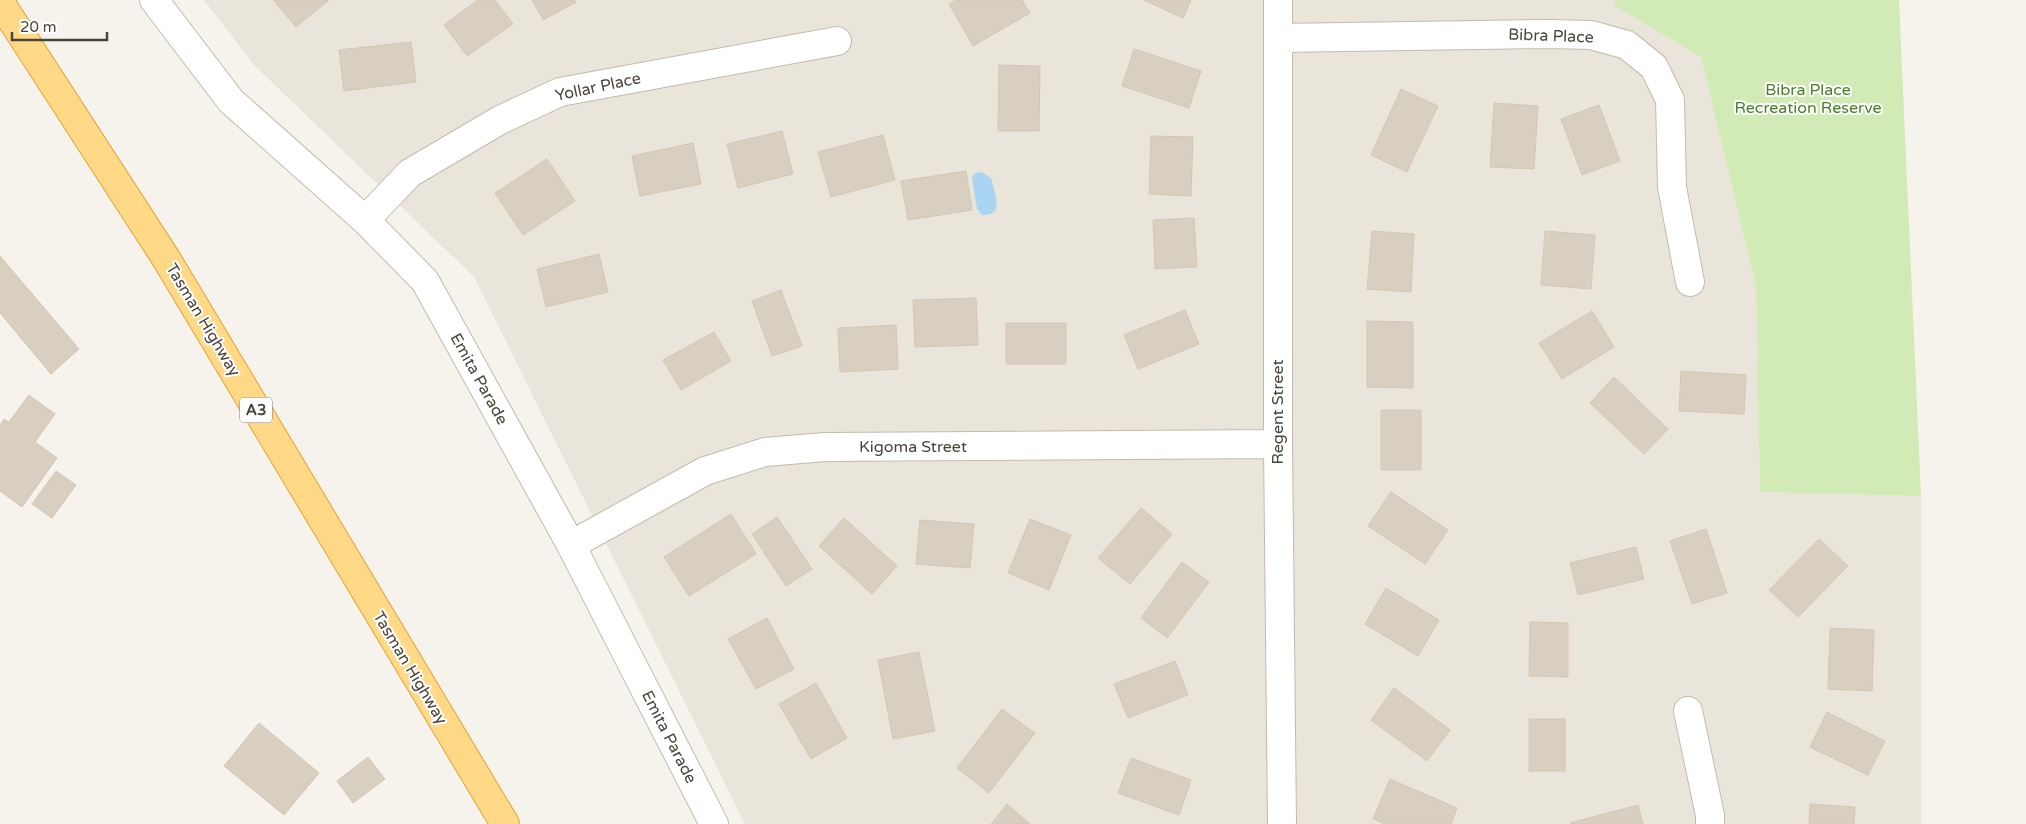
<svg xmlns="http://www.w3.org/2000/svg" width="2026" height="824" font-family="'Varela Round',sans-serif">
<rect width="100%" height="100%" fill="#f6f3ec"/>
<!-- residential -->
<path fill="#eae5da" d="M204 0H1615V6L1701 57 1756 287 1760 492 1921 496V824H745L474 277 255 66Z"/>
<!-- green -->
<path fill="#d2eab5" d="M1615 0H1899L1921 496 1760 492 1756 287 1701 57 1615 6Z"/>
<!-- water -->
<path fill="#a9d4f2" d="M981 172 991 178C994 192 1006 216 982 215L977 209 972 178 975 173Z"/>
<!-- building -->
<path fill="#d8cfc1" stroke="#d3c7b4" d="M273 0H329L296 27Z
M478 0H495L513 24 467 56 444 25Z
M532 0H574L576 2 543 20Z
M956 0H1022L1030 13 973 46 949 4Z
M1144 0H1191L1183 18Z
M411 42 416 82 344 91 339 50Z
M1134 49 1201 71 1189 108 1122 86Z
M999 65 1040 66 1039 131H998Z
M1401 89 1438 106 1407 172 1371 155Z
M1494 103 1538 106 1534 169 1490 167Z
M1599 105 1620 161 1582 175 1561 119Z
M782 131 793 174 738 188 727 144Z
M883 135 895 180 831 197 818 152Z
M1151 136 1193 137 1191 196 1149 194Z
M693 143 701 184 640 196 632 156Z
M547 159 575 201 523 235 495 193Z
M966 171 972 210 908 220 901 181Z
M1194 218 1197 267 1155 269 1153 220Z
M1372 231 1414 234 1411 292 1367 289Z
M1545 231 1595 235 1591 289 1541 285Z
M599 254 608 292 546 307 537 269Z
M0 256 79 349 51 374 0 313Z
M781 290 802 346 772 356 752 301Z
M976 298 978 345 915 347 913 300Z
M1185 310 1199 344 1138 369 1124 335Z
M1592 311 1614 347 1562 379 1539 343Z
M1367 321 1413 322V388L1367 387Z
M1006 323H1066V364H1006Z
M896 325 898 369 840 372 838 328Z
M714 332 731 361 681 390 663 360Z
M1681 371 1746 375 1744 414 1679 411Z
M1614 377 1668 429 1644 454 1590 403Z
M29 395 55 414 35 442 57 458 22 507 0 491V425L4 419 9 422Z
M1381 410H1421V470H1381Z
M56 471 76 485 52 518 32 504Z
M1391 492 1448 530 1425 564 1368 526Z
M1141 508 1172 534 1130 584 1098 558Z
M731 514 756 554 689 596 664 557Z
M777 517 812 569 786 586 752 534Z
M844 518 897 566 872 594 819 546Z
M1030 519 1071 535 1049 590 1008 573Z
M920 520 974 524 970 568 916 564Z
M1706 529 1727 593 1692 604 1670 541Z
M1819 539 1848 566 1798 617 1769 590Z
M1636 547 1644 579 1578 595 1570 563Z
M1182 562 1209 582 1167 638 1141 618Z
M1386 588 1439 620 1418 656 1365 624Z
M767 618 794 669 756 689 728 639Z
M1530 622 1568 623V677L1529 676Z
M1830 628 1874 630 1872 691 1828 689Z
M919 652 935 731 893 739 878 660Z
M1175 661 1188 695 1128 718 1114 684Z
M816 683 847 738 811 759 779 704Z
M1394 688 1450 730 1427 761 1371 720Z
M1002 709 1035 733 989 793 957 768Z
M1827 712 1885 741 1868 775 1810 747Z
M1529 719H1565V771H1529Z
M259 723 319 773 284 815 224 766Z
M368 757 385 779 353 803 337 781Z
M1131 758 1191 780 1179 815 1118 793Z
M1390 779 1457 808 1451 824H1385L1373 819Z
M1007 804 1030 824H991Z
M1810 804 1855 807 1854 824H1809Z
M1638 805 1643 824H1570V823Z"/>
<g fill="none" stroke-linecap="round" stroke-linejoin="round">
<defs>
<path id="minor" d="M154 0 231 101 365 220 425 281 571 545 714 824
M1278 0V444L1282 824
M1279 38 1549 34 1591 35 1627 45 1654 67 1670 100 1672 187 1690 282
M365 220 410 173 500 120 560 92 837 41
M571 545 705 471 765 452 825 447 1278 444
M1688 711 1710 815V824"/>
<path id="trunk" d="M0 2 167 260 505 824"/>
</defs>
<!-- minor casing -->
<use href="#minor" stroke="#c2bbae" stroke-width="30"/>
<!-- trunk casing -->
<use href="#trunk" stroke="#e0a43c" stroke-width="30"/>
<!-- minor -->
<use href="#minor" stroke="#fff" stroke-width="28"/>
<!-- trunk -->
<use href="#trunk" stroke="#ffd985" stroke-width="28"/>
</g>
<g text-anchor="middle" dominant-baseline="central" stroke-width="4" stroke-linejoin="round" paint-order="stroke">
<!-- shield labels -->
<rect fill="#fff" stroke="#817c74" stroke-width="1" x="240" y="397.5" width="32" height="25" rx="4"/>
<g font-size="15" font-weight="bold" fill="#4b4439">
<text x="256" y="410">A3</text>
</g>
<!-- street labels -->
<g font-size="16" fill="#4b4439" stroke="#fff">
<text transform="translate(1551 36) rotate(2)">Bibra Place</text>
<text transform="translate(598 87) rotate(-12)">Yollar Place</text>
<text transform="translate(203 320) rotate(59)">Tasman Highway</text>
<text transform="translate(479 379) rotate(61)">Emita Parade</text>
<text transform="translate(1278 412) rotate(-90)">Regent Street</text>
<text x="913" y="447">Kigoma Street</text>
<text transform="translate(410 668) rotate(59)">Tasman Highway</text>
<text transform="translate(669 737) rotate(63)">Emita Parade</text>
</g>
<!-- park labels -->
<g font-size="16" fill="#4a7f2a" stroke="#fff">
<text x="1808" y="90">Bibra Place<tspan x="1808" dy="18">Recreation Reserve</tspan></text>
</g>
</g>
<!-- scale -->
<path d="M12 32v8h95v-8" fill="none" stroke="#4b4439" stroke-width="2.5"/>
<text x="20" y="32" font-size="15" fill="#4b4439" stroke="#ffffff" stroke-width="4" paint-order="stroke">20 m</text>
</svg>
